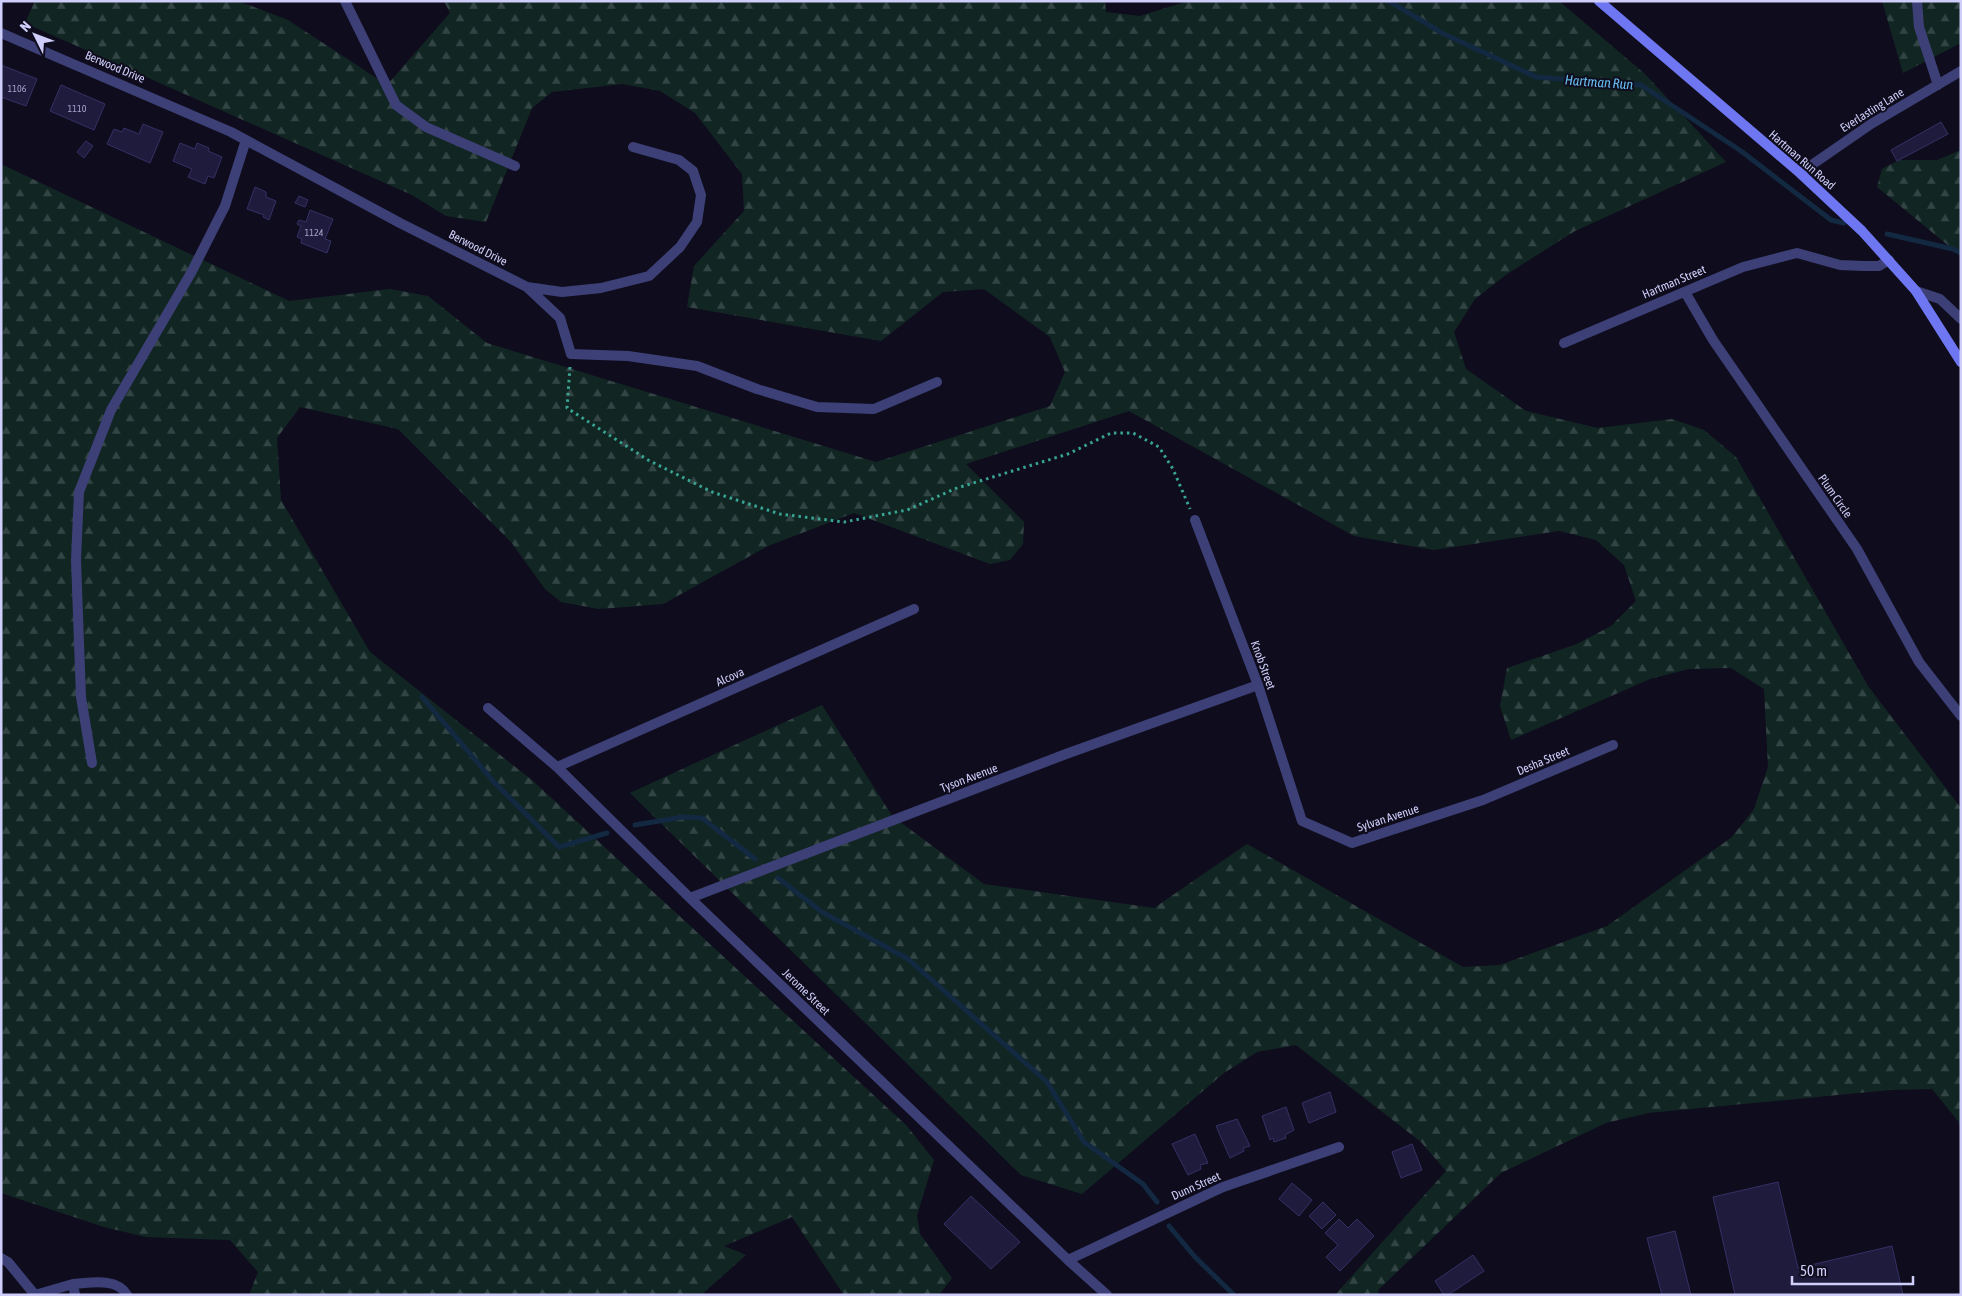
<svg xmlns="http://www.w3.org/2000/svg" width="1962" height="1296" font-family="'Asap Condensed',sans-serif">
<defs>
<pattern id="forest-firs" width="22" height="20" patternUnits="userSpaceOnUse" patternTransform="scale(1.25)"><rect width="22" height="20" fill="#112623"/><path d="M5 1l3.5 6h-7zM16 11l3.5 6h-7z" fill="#344"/></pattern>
</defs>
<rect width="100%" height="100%" fill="#0f0d1d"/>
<!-- forest -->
<path fill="url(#forest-firs)" d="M35 1H238L288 20 387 85 450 13 444 1H1105L1106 12 1140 16 1188 1H1559L1645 74 1726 162 1575 231 1507 274 1475 299 1454 332 1466 369 1526 411 1598 428 1672 419 1704 430 1736 457 1868 686 1961 808V1130L1958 1121 1932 1089 1890 1090 1648 1113 1606 1123 1501 1173 1378 1290 1379 1295H1335L1446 1171 1421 1142 1296 1045 1257 1052 1224 1073 1082 1194 1021 1175 630 793 822 705 892 816 984 884 1154 908 1247 844 1463 967 1500 965 1607 926 1732 837 1754 809 1768 767 1764 689 1731 668 1689 669 1650 679 1511 740 1500 706 1507 668 1577 644 1611 626 1636 601 1624 565 1596 540 1559 531 1434 550 1354 536 1129 411 966 464 1024 522 1023 544 1010 560 990 564 854 513 768 546 663 604 599 609 561 602 545 589 511 542 398 429 300 407 277 438 281 500 370 652 533 781 906 1125 934 1160 917 1215 920 1234 952 1278 939 1295H844L792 1217 724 1246 746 1255 701 1295H249L258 1272 230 1240 146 1237 104 1227 1 1193V164L289 301 390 289 428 296 487 343 876 462 1050 406 1065 372 1050 337 984 289 943 292 881 341 687 307 694 266 744 211 742 174 695 113 660 91 622 84 552 92 532 108 486 222 446 216 412 195 25 23Z
M1882 1H1961V43L1903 73Z
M1961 150V256L1877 187 1882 169 1899 160H1937Z"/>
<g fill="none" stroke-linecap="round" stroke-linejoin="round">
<!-- stream -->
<path stroke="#122941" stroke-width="5" d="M1389 1 1442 33 1536 77 1641 85 1741 151 1831 220 1844 223
M1887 234 1953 249 1961 253
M422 697 494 782 559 847 607 833
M635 825 683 817 702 818 755 859
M778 878 822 912 908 959 1047 1082 1084 1142 1143 1184 1157 1202
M1169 1226 1195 1257 1234 1295"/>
</g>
<!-- building -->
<path fill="#1f1b3c" stroke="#353065" d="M1 65 37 79 26 106 1 97Z
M61 85 105 104 94 130 50 111Z
M1941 122 1948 134 1897 161 1891 150Z
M143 124 163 132 150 163 107 144 114 129 122 132 124 128 139 134Z
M86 141 93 146 84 158 77 152Z
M180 143 195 149 197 143 209 148 208 151 222 157 214 178 208 176 205 184 188 177 192 169 173 161Z
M255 187 266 192V197L276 201 269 220 263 217 264 215 247 209Z
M299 196 308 200 305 207 295 203Z
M310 210 333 219 325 239 331 241 327 253 301 243 302 239 297 237 301 226 297 224 299 220 306 222Z
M1330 1092 1336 1112 1309 1123 1302 1103Z
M1286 1107 1294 1130 1285 1135 1286 1138 1274 1142 1273 1138 1270 1140 1262 1116Z
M1237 1119 1250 1146 1243 1148 1244 1151 1230 1158 1216 1126Z
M1195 1134 1208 1163 1200 1165 1201 1169 1188 1175 1172 1144Z
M1412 1144 1422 1170 1401 1178 1392 1152Z
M1778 1182 1798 1268 1892 1246 1903 1295H1735L1713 1197Z
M1292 1183 1312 1200 1299 1216 1279 1199Z
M971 1196 1020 1242 991 1269 944 1224Z
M1323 1202 1336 1215 1322 1229 1309 1216Z
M1339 1219 1348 1228 1357 1219 1374 1236 1340 1271 1326 1257 1338 1245 1325 1233Z
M1675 1231 1691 1295H1662L1647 1238Z
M1473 1255 1484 1271 1448 1295H1444L1435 1281Z"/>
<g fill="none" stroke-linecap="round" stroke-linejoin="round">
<!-- path -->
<path stroke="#38a493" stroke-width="3" stroke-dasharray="2.5 4" stroke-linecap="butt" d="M570 367 567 408 648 460 712 492 780 514 844 522 907 510 957 488 1068 454 1111 433H1133L1159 447 1173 469 1190 509"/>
<!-- lane -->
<path stroke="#3d4077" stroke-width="10" d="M1916 291 1940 299 1961 319
M1 1258 8 1262 35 1295
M35 1295 73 1284
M75 1295 73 1284C90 1283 117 1277 127 1295"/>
<!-- street -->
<path stroke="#3d4077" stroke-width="10" d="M345 1 396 105 426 127 515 166
M1917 1 1919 27 1938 85
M1 33 231 132 400 223 527 287 560 318 571 354 628 356 697 366 757 389 817 407 874 409 937 382
M1800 173 1871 124 1961 71
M527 287 562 292 601 288 649 276 680 247 697 222 701 195 693 171 679 160 633 147
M1685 292 1713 340 1857 549 1919 662 1961 716
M1564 343 1743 267 1797 253 1840 265 1864 266H1879L1889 260
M1195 520 1258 685 1302 821 1352 843 1483 800 1613 745
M488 708 557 767 690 898 1068 1260 1107 1295
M92 763 81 697 76 560 79 492 111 410 191 273 225 206 246 140
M557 767 914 609
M690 898 1066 754 1258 685
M1068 1260 1223 1187 1339 1147"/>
<!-- secondary -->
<path stroke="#6e77f1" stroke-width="10" d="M1599 1 1800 173 1862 231 1916 291 1961 362"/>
</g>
<g text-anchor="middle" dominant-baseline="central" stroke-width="4" stroke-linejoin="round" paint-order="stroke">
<!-- number labels -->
<g font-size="10" fill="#a3a1ca">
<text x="17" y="88">1106</text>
<text x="77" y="108">1110</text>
<text x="314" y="232">1124</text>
</g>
<!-- street labels -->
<g font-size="12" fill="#cfcefa" stroke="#0f0d1d">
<text transform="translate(115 67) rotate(23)">Berwood Drive</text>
<text transform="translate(1872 110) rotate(-32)">Everlasting Lane</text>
<text transform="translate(1802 160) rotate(41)">Hartman Run Road</text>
<text transform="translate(478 248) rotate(27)">Berwood Drive</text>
<text transform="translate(1674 282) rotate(-23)">Hartman Street</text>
<text transform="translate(1835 496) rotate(55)">Plum Circle</text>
<text transform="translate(1263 665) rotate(70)">Knob Street</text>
<text transform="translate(730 677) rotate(-24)">Alcova</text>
<text transform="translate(1543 761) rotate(-23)">Desha Street</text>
<text transform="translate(969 778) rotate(-21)">Tyson Avenue</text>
<text transform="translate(1388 818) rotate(-18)">Sylvan Avenue</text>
<text transform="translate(806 992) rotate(44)">Jerome Street</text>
<text transform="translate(1196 1186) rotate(-24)">Dunn Street</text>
</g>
<!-- water labels -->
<g font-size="14" font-style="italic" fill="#66bdf0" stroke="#0f0d1d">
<text transform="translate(1599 82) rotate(4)">Hartman Run</text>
</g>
</g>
<!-- border -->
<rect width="1962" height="1296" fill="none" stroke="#cfcefa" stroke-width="5"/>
<!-- north arrow -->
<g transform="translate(35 35) rotate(312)" stroke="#0f0d1d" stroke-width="4" paint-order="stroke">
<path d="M0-4L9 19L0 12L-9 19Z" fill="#cfcefa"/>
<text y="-8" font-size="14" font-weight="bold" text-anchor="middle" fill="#cfcefa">N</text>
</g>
<!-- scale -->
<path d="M1792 1276v8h121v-8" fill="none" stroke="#cfcefa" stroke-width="2.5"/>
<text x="1800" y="1276" font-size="15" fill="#cfcefa" stroke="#0f0d1d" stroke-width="4" paint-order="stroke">50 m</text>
</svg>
